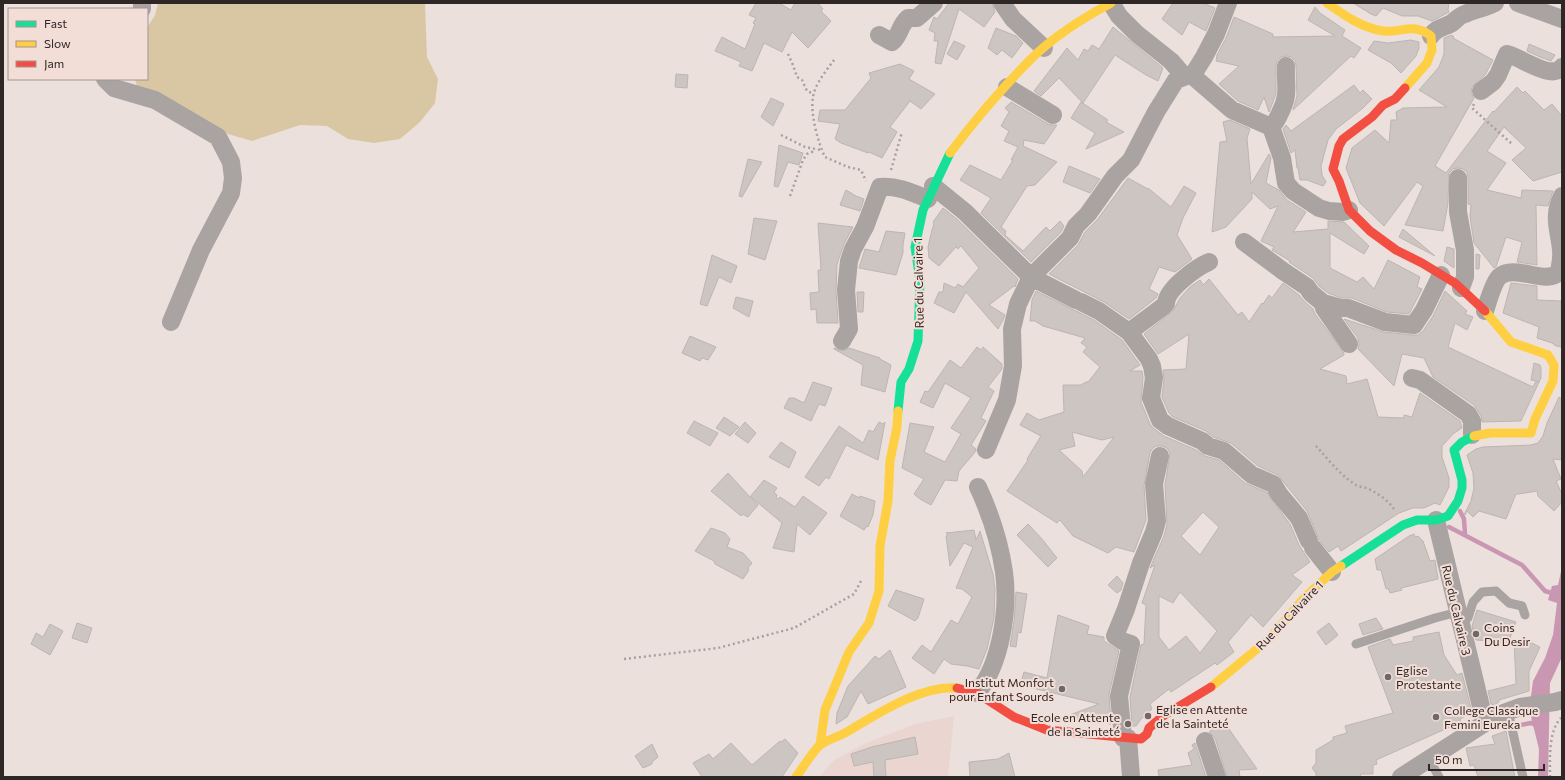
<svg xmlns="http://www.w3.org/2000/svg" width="1565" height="780" font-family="Commissioner,sans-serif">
<rect width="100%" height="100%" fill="#ece0dd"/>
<!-- built -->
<path fill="#ebd5d0" d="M954 716 948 777H819L834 760 866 743 915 724Z"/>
<!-- green -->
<path fill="#d8c7a2" d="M158 3H425L427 57 438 79 435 103 420 122 400 139 374 143 348 139 327 126 300 125 252 141 228 134 207 121 137 86 135 79H147V28L155 15Z"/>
<!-- water -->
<path fill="#ca97b3" d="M1562 567V657L1550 683 1548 777H1538L1539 749 1531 717V696L1533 681 1545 658 1553 635 1557 603 1548 600 1552 586 1558 585Z"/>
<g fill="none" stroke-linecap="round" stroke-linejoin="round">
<!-- stream -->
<path stroke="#ca97b3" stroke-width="4.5" d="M1460 511 1464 519 1465 534
M1449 527 1522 565 1545 591 1562 596
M1515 726 1531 723 1537 725"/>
</g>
<!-- building -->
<path fill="#cdc5c1" stroke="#bdb5b2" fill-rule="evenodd" d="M756 3H779L791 10 795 3H818L823 9 821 11 831 21 808 48 792 32 782 52 764 43 752 71 739 66 741 62 715 51 722 37 745 49 755 24 753 23 756 18 749 15Z
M949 3H992L995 12 984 27 959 9 941 64 935 63 938 41H934L935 33 929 30 934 17 937 19Z
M1173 3H1203L1215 8 1206 31 1189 22 1182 35 1162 19Z
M1353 3H1449L1448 10 1449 12 1432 21 1418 16H1402L1383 8 1376 16 1371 14Z
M1315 7 1320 13 1345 30 1342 36 1361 48 1354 58 1351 56 1293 110 1297 96 1296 66 1295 61 1291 57 1287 56 1281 57 1277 61 1276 66V94L1269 112 1264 97 1258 110 1238 101 1219 84 1239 66 1216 61 1217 55 1226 38 1234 17 1273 34V37L1335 36 1308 20Z
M1113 27 1163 68 1158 81 1146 75 1115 55 1083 103 1059 78 1041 96 1034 91 1067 48 1078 60 1084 49 1088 51 1092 45 1099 49Z
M996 28 1016 36 1023 43 1012 58 1002 50 997 55 988 48Z
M1452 35 1454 37 1453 38 1493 60 1485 75 1472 87 1471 93 1474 98 1435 166 1446 173 1493 111 1494 112 1517 87 1523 93 1525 91 1544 110 1552 104 1562 116V172L1533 181 1512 160 1526 148 1504 127 1487 151 1506 163 1487 190 1521 198 1522 190 1553 191 1548 206 1536 205 1537 265 1517 262 1522 242 1506 237 1496 267 1494 268 1474 243 1470 216 1471 205 1468 204V178L1467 172 1463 169 1458 168 1453 169 1449 173 1448 203 1443 231 1405 225 1423 186 1417 182 1384 226 1360 203 1346 168 1352 148 1375 130 1389 143 1391 120H1397L1396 112 1403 108 1447 107 1419 90 1439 67 1444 54V38Z
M1411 40 1419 42V48L1416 56 1401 73 1391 63 1368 50 1374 41 1388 43Z
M954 41 965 46 957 60 947 54Z
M1529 44 1555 55 1551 61 1540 57 1527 51Z
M900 64 914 71 909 79 935 94 921 109 910 101 890 127 897 132 882 158 869 152 868 153 841 143 835 139 840 124 818 121 820 110H845L871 78 869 73Z
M676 74 688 75 687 88 675 87Z
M1354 85 1360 93 1363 90 1372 99 1363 108 1336 129 1328 140 1321 166 1322 175 1326 182 1323 186 1307 180H1300L1298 168H1297L1295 150 1291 153 1283 129 1286 125 1291 131Z
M771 98 784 104 773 126 761 117Z
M1011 102 1048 124 1052 125H1057L1044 144 1024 140 1023 146 1057 162 1035 185 1027 186 1001 227 1006 231 1005 235 1023 251 1046 227 1050 231 1060 221 1064 226 1061 232 1031 262 981 213 991 198 960 180 970 165 1001 180 1013 160H1011L1018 147 1004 141 1009 131 1001 126 1009 112 1005 108Z
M1081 102 1108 120 1106 122 1124 132 1086 149 1095 133 1071 118Z
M1230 120 1250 129 1247 138 1251 184 1269 154 1271 158 1266 183 1279 190 1287 200 1306 212 1293 232 1328 229V221L1344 222 1369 246 1364 254 1330 233V268L1357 282 1363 277 1374 289 1388 260 1420 277 1417 287 1422 289 1409 314 1387 312 1352 298H1342L1328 293 1319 286 1313 278 1289 262 1290 261 1272 250 1274 247 1261 241 1278 206 1270 209 1252 192V199L1226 227 1212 232 1220 142 1227 141 1223 122Z
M779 145 803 153 799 165 788 162 778 187 774 186Z
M748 159 762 162 742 197 739 196Z
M1069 166 1100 179 1090 193 1063 182Z
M1128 178 1148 189V188L1171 207 1184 186 1196 193 1183 218 1177 235 1192 259 1175 272 1159 267 1149 289 1158 294 1156 298 1129 319 1104 302 1049 274 1078 245 1085 232 1097 220Z
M846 190 856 196 864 199 860 211 840 205Z
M943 208 958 220 1018 279 1015 287 1014 286 989 305 1005 315 1003 320 998 329 966 292 954 313 934 303 939 292H943L944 283 955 288 958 284 963 287 979 268 961 246 958 249 956 247 939 266 929 258 928 247 932 230 934 224 933 222Z
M754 218 777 221 765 260 748 254Z
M818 223 853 227 844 244 837 264 836 291 838 323H817L816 309 811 310 810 293 819 292 818 270H821Z
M1403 229 1435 256 1399 237Z
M886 231 905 233 903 245V253L896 275 859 268 865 249 879 252Z
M1447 247 1454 249V268L1444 261Z
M1476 254 1480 255 1479 269H1476Z
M712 255 737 266 731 283 719 277 707 306 700 304Z
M1209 279 1238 315 1242 312 1249 322 1262 303 1263 304 1269 295 1272 298 1283 283 1299 295 1304 301 1313 309 1315 314 1344 353V355L1320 369 1346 376 1347 384 1367 379 1378 417 1404 418V415L1412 417 1420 393 1460 421 1462 428 1454 433 1442 446V457L1449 478V487L1440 505 1435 503 1424 508H1413L1399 513 1341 551 1338 546 1329 552 1319 540 1307 511 1278 475 1258 466 1231 443 1213 437 1206 431 1173 417 1169 413 1162 397 1164 379 1163 370 1186 369 1189 334 1158 354 1144 334 1173 311 1180 298 1190 287 1200 280 1203 285Z
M1511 283 1537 286V300L1561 301 1562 347 1556 346 1552 343 1537 338 1539 327 1503 313Z
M1036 291 1094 320 1122 340 1140 365 1130 371H1142L1143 378 1141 402 1150 424 1153 428 1164 436 1196 450 1205 456 1219 460 1245 483 1266 492 1290 524 1299 545 1310 562 1292 575 1302 582 1263 627 1251 615 1228 642 1234 652 1217 665 1215 663 1171 692 1169 689 1150 704 1152 709 1141 719 1136 726H1132L1130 697 1141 645 1144 644 1146 605 1142 603 1155 565 1150 568 1164 536 1167 524 1165 485 1170 453 1167 448 1162 446H1156L1152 449 1150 453 1144 485 1146 520 1134 552 1116 547 1108 553 1073 536 1060 520 1057 523 1007 491 1028 460 1027 459 1041 436 1020 425 1027 413 1039 420 1064 412 1063 385H1081L1086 382H1088L1100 367 1083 352 1087 347 1081 343 1085 338 1043 326 1035 321H1030L1032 300ZM1072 432 1102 440 1114 437 1083 477 1082 471 1059 450 1075 446ZM1203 512 1219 527 1200 555 1181 536ZM1180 592 1217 631 1200 653 1186 636 1169 650 1159 637V596L1173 603Z
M1445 291 1467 311 1465 314 1473 317 1467 330 1455 323 1448 347 1533 387 1536 381 1531 380 1534 363 1540 365 1541 368V378L1539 382 1536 381 1539 382 1521 421 1482 422 1481 416 1474 405 1433 377 1424 358 1402 354 1394 386 1358 349 1359 344 1358 338 1344 319 1384 332 1413 335H1418L1423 331 1433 316Z
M857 292H864L863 312H858Z
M736 297 753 301 749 317 733 308Z
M690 336 716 347 708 360 702 358 700 361 682 353Z
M977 347 981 350 983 347 1002 364V369L988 387 994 391 981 418 986 421 971 445 976 449V451L959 471 957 481 945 480 931 505 920 499 914 494 924 479 902 468 910 423 934 427 924 452 945 462 961 434 951 428 971 398 945 383 933 408 920 402 925 391 928 392 950 360 961 368Z
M834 348 842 351 849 348 880 358V359L891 365 885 392 861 385 863 365 834 349Z
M813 382 832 388 825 406 819 404 811 421 784 408 789 398H794L804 403Z
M1559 397 1562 399V460L1553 459 1561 479 1556 481 1562 494V502L1554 511 1538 496 1537 491 1519 494H1516L1506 519 1479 511 1473 517 1467 511 1465 515H1464L1471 501 1474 488 1473 473 1467 455 1476 449 1483 447 1531 445 1538 443 1543 436 1547 423Z
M724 417 739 427 730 436 716 428Z
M694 421 718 433 710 446 687 433Z
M745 422 756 433 748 443 735 434Z
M879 422 883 424 885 422 878 460 846 445 829 479 826 477 819 486 805 477 839 426 863 443 869 430 873 432Z
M781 442 796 452 789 468 769 457Z
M728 473 750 497 764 480 777 488 774 492 777 495 776 498 778 499 780 497 795 507 803 496 827 513 810 535 797 524 794 552 773 548 782 523 751 497 758 505 748 517 742 514 741 516 711 491Z
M852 494 859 498 860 496 875 501 873 515 868 527 867 526 864 530 840 516Z
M1028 524 1042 539 1057 558 1048 567 1017 535Z
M711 528 725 533 730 539 727 547 743 553 752 563 748 568 749 570 743 579 715 564 714 561 695 551Z
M974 530 976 540 980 531 993 574 995 589 994 618 987 649 979 669 967 666 951 664 944 659 934 674 912 658 922 645 931 652 951 620 958 624 972 597 962 589 956 588 973 547 964 543 950 566 946 536 948 534 946 533Z
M1414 534 1415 537 1418 536 1423 541 1430 561 1435 560 1438 579 1401 588 1402 590 1390 593 1388 588 1386 589 1381 570H1377L1375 559 1409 536Z
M1117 576 1123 583 1121 590 1117 593 1108 585Z
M896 590 924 599 918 618 915 621 888 606Z
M1016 592 1027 594 1021 633 1018 632 1016 647 1010 646 1014 621Z
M1477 610 1516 622 1507 646 1489 641 1476 640 1472 626Z
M1058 615 1089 626 1087 634 1104 637V641L1119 651 1109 694 1111 724 1059 719 1099 704 1020 685 1024 672 1047 678Z
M1376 618 1383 629 1363 635 1359 624Z
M77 623 92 628 87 643 72 638Z
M1329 623 1338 635 1326 645 1317 632Z
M50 624 63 631 50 655 31 644 36 633 43 637Z
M1439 632 1444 655 1457 675 1462 673 1472 712 1460 719 1461 722 1376 760 1377 764 1373 765V774H1361L1360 777H1316V773L1312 768 1316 763V750L1333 740V737L1347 733 1345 726 1393 713 1368 647 1390 639 1393 645 1413 641V637Z
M1514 639 1532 643 1540 647 1529 671V691L1499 700V702L1494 705 1491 704 1488 691 1516 684Z
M890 650 906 687 868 704 861 691 847 717 836 724 837 713 848 686 875 656 879 659Z
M1224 722 1257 769 1239 770 1240 777H1227L1215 738 1209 732Z
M1506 731 1515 777H1478L1474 765 1470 766 1466 748 1495 744 1492 736Z
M915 737 918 754 885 760 886 777H874L873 762 854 766 851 754 872 747Z
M785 739 798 753 782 777H702L693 763 709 754 713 759 731 743 752 765 780 741 781 742Z
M1195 743 1206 777H1159L1158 770 1192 765 1188 753 1194 749 1192 745Z
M652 744 658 757 652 762V764L643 768 635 756Z
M1009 753 1015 777H970L969 762 998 759Z"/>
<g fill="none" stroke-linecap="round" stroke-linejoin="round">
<!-- path -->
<path stroke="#a6a0a0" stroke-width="2.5" stroke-dasharray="2 3" stroke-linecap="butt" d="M788 54 793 65 797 77 802 80 807 91 814 94
M834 60C826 71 815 84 813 97 810 113 818 143 825 157L848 167 861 170 866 181
M1474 104 1472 108 1512 144
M781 135 805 147 821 150
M891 170 902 132
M790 196 803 160 807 154 812 152 814 149
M1316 446C1328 459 1340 475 1356 485 1359 487 1363 487 1367 488 1377 493 1388 500 1394 509
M624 659 718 648 794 628 854 594 861 581
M1550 777C1550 760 1548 731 1561 718"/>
<!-- lane -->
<path stroke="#a9a4a2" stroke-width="9" d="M1460 622 1468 618 1473 602 1482 592 1496 591 1509 603 1522 606 1525 615
M1356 644 1435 618 1458 612
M1508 711 1523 777
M1429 759 1439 777"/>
<!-- street -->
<path stroke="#a9a4a2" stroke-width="18" d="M1002 3 1013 19 1044 48
M1111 3 1119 16 1137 34 1171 61 1184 76
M1518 3 1562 19
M142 9V3
M879 35 892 42C900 36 899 26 908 18H917L934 3
M1431 36C1436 27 1444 28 1452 23 1456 20 1460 15 1465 14 1476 9 1483 9 1495 3
M1194 73 1195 78 1232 110 1271 127 1282 158 1286 183 1293 191 1319 208 1329 211 1343 212 1349 210
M105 79 114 88 155 100 218 137 231 162 233 178 231 193 201 250 171 322
M1007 87 1053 115
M1481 91 1493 82 1498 75 1507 54C1521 57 1551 81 1562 67
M1271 127C1275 123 1278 118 1280 113 1290 94 1285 86 1286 66
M1458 178V212L1465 250V277L1461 288
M933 186 965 212 1031 277 1018 304 1012 329 1013 366 1007 400 986 450
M1244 242 1283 271 1307 287 1311 293 1323 303 1341 308H1348L1385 322 1414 325 1424 310 1441 275
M1076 300 1031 277 1070 238 1076 226 1088 214 1115 176 1131 160 1156 112 1176 80 1194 73 1204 57 1216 34 1228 3
M1081 302 1099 311 1129 332 1149 359 1152 366 1154 378 1151 398 1160 420 1168 426 1202 441 1208 446 1224 451 1252 475 1273 484 1279 494 1299 518 1309 541
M1323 303 1324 308 1349 344
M1485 311C1488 302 1493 283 1499 277 1514 263 1546 286 1559 272 1560 265 1562 258 1561 250 1559 229 1552 217 1562 196
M1129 332 1164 306 1166 304C1166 289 1197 267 1209 262
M842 341 849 329 846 290 849 261 853 249 865 227 880 187C897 185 913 193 928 199
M1412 378 1420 380 1468 414 1472 421V435
M1436 520 1485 723
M1313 548 1332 572
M977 693C1001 664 1009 609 1004 572 1000 544 990 513 978 487
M1123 738 1119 696 1131 644 1122 641 1115 636 1126 609 1141 563 1154 532 1157 521 1154 484 1160 456
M1128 738 1131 777
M1205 741 1217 777
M1401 777 1485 723 1501 714 1520 707 1555 702 1562 700"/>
<!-- fast -->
<path stroke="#16e098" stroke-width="9" d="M898 411 901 382 909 369 918 341 920 281 915 247 923 210 950 153
M1341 566 1403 525 1417 520H1436L1448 516 1458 501 1462 488V480L1454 450 1462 442 1474 436"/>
<!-- slow -->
<path stroke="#ffcf43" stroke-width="9" d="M1327 3C1344 15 1362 28 1383 31 1403 33 1413 22 1431 36L1432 50 1427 63 1405 88
M950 153C975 120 1002 88 1031 59 1054 36 1083 18 1111 3
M1474 436 1490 433H1531L1535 419 1553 381 1554 365 1548 355 1511 342 1485 311
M1211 687 1269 639 1305 597 1332 572 1341 566
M820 745 825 710 849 652 869 623 879 591 880 546 888 501 890 461 897 427 898 411
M796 777C802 769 813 751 820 745 827 740 837 737 845 733 876 715 920 685 957 688"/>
<!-- jam -->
<path stroke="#f24e42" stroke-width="9" d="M1405 88 1395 99 1383 105 1372 117 1343 139 1339 146 1333 169 1339 181 1349 210 1370 231 1396 250 1422 263 1455 283 1485 311
M957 688 977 693 1014 717 1047 730 1141 739 1147 734 1149 728 1163 716 1211 687"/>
</g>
<!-- markers -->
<g fill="#716865" stroke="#f2ddd7" stroke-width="1.5">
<circle cx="1476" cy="634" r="4"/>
<circle cx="1388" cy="677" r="4"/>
<circle cx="1062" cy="689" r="4"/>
<circle cx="1148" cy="716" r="4"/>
<circle cx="1436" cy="717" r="4"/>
<circle cx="1128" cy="724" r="4"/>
</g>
<g text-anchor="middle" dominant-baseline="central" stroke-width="4" stroke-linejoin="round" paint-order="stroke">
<!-- street labels -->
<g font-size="12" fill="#2f2725" stroke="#f2ddd7">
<text transform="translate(918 283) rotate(-91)">Rue du Calvaire 1</text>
<text transform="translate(1457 610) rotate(77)">Rue du Calvaire 3</text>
<text transform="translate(1289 615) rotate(-46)">Rue du Calvaire 1</text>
</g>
<!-- poi labels -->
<g font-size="12" fill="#2f2725" stroke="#f2ddd7" text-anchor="start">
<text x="1484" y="627">Coins<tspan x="1484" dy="14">Du Desir</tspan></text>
<text x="1396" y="670">Eglise<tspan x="1396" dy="14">Protestante</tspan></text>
<text x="1054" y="682" text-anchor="end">Institut Monfort<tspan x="1054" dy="14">pour Enfant Sourds</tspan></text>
<text x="1156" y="709">Eglise en Attente<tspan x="1156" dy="14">de la Sainteté</tspan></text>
<text x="1444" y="710">College Classique<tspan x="1444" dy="14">Femini Eureka</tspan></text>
<text x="1120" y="717" text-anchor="end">Ecole en Attente<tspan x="1120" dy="14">de la Sainteté</tspan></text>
</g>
</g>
<!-- border -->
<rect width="1565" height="780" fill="none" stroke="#2f2725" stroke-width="8"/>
<!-- legend -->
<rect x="8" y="8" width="140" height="72" fill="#f2ddd7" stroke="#a49490"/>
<rect x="16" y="21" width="20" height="6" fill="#16e098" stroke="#a49490"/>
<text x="44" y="28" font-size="12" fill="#2f2725">Fast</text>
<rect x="16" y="41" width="20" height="6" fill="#ffcf43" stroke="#a49490"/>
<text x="44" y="48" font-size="12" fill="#2f2725">Slow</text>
<rect x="16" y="61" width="20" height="6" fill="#f24e42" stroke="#a49490"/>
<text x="44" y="68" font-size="12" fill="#2f2725">Jam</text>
<!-- scale -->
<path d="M1429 764v6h115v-6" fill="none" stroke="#2f2725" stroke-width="2"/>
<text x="1435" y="764" font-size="12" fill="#2f2725" stroke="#f2ddd7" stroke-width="3" paint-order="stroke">50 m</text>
</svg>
